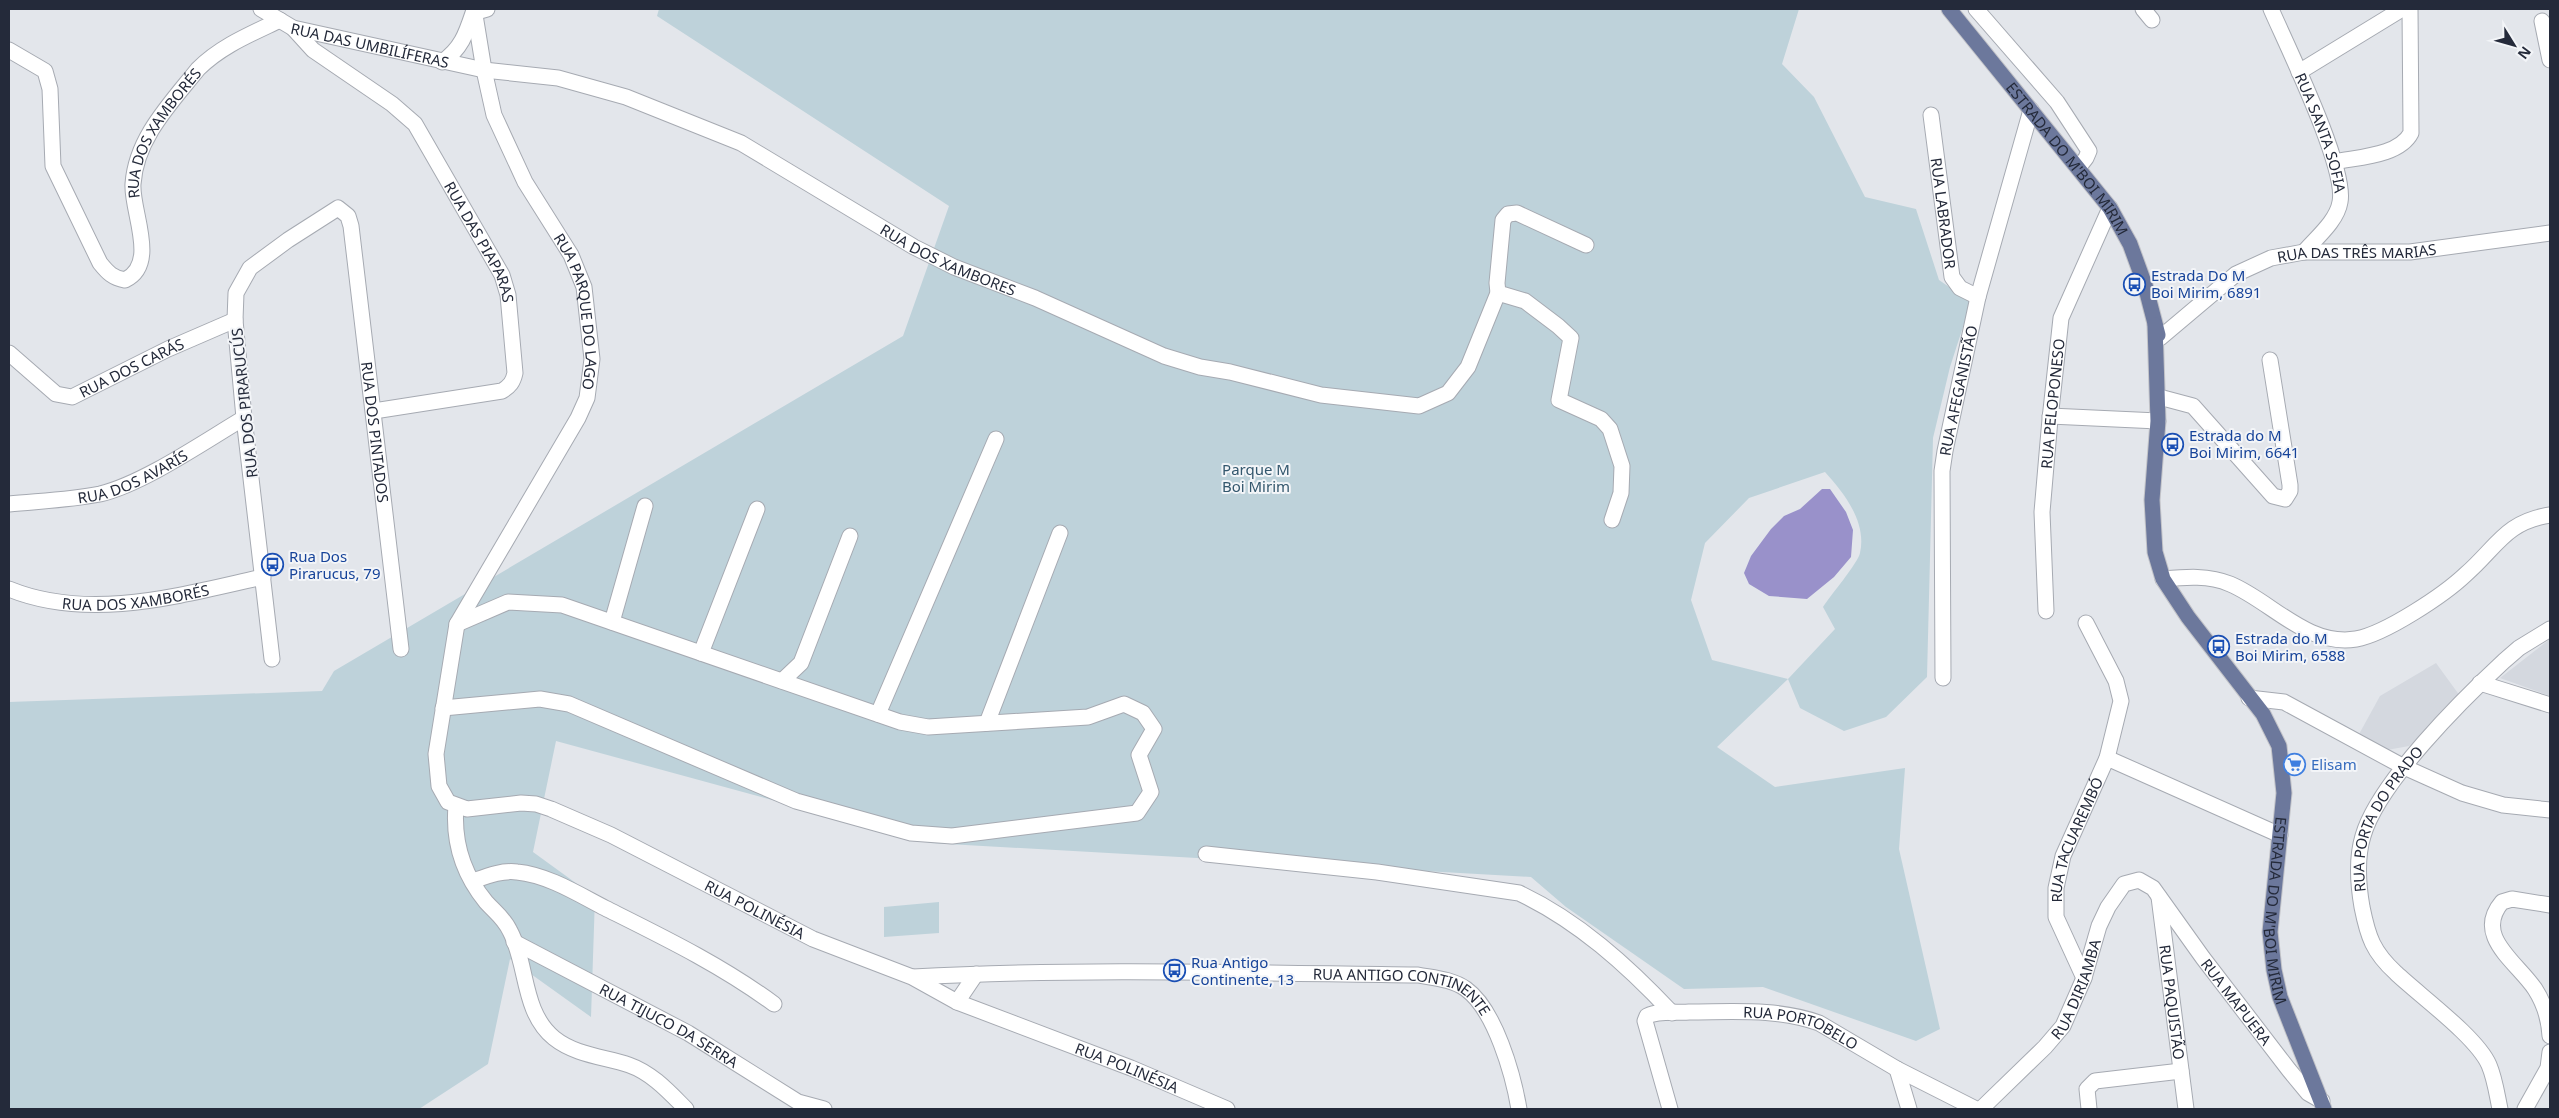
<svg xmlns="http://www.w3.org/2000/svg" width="2559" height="1118" font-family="'Noto Sans',sans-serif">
<rect width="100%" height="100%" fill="#e3e6eb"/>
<!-- built -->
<path fill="#d4d8df" d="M2550 639V696L2500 678Z
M2436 663 2460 696 2421 736 2409 746 2387 750 2358 736 2380 696Z"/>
<!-- green -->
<path fill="#bed2da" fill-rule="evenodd" d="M659 9H1799L1782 64 1814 97 1865 197 1916 209 1939 280 1971 302 1950 367 1933 438 1927 677 1886 717 1844 731 1800 708 1788 679 1717 747 1775 787 1905 768 1899 849 1940 1029 1916 1041 1763 987 1684 989 1566 907 1531 877 930 843 556 741 533 852 595 897 591 1017 510 959 488 1064 419 1109H9V702L322 691 334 671 903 336 949 206 657 16ZM1825 472C1844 493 1867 522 1860 553 1858 563 1830 596 1823 607L1835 629 1788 679 1712 660 1691 600 1705 543 1749 498Z
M939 902V933L884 937V907Z"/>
<!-- water -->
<path fill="#9991ca" d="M1822 489H1830L1846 512 1853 530 1851 557 1834 577 1807 599 1769 596 1749 584 1744 573 1751 556 1771 529 1784 516 1800 509Z"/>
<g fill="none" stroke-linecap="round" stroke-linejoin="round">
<defs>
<g id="minor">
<path id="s1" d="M261 9 293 28 484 70 558 78 626 97 741 143 914 247 954 267 1035 298 1164 356 1200 367 1230 372 1321 395 1419 406 1448 393 1468 367 1498 293 1497 283 1503 220 1508 214 1517 213 1586 245"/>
<path id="s2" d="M474 9 484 70 494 115 525 182 571 255 584 287 592 359 587 398 578 418 457 624 436 754 439 786 448 802 467 809 521 803 536 804 551 809 611 835 813 939 912 977 957 1002 1131 1068 1227 1109"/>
<path d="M1976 9 2057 102 2089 151 2086 158 2079 167"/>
<path d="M2143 9 2152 20"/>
<path id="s3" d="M2271 9C2287 46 2347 168 2340 202 2337 221 2316 238 2304 252"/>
<path d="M2542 21 2550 60"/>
<path id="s4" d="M293 28 313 50 392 104 415 124 502 275 508 295 515 373C513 382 510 386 502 391L374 411"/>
<path id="s5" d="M9 50 45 71 50 89 53 166 100 263C108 273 113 278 125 280 159 264 131 211 133 184 136 138 171 103 198 69 221 46 251 34 280 20"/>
<path d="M442 62C461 49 466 34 473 13L487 9"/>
<path d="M2299 72 2402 9"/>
<path id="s6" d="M1931 115 1952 277 1960 288 1978 297"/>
<path d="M2335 162C2358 157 2399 156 2411 133L2410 9"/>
<path d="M1498 293 1525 301 1558 326 1571 338 1559 400 1601 419 1610 429 1622 466 1621 493 1612 520"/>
<path id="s7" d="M2160 338 2236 274 2271 258 2304 252H2410L2550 233"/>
<path id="s8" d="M9 353 56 394 72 397 168 349 235 320"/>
<path d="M2163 398 2193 406 2273 496 2285 499 2290 491V485L2270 360"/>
<path d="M2050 416 2158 421"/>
<path id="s9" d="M9 504C39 501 70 500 100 494 143 484 205 441 244 418"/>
<path d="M2163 579C2186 577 2209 575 2230 584 2271 601 2307 647 2356 639 2385 634 2444 595 2466 574 2497 547 2505 522 2550 515"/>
<path id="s10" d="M9 589C90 622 181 595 263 577"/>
<path id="s11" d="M2046 611 2042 512 2050 419 2061 318 2110 208"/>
<path d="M612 622 645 506"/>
<path d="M701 653 757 509"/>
<path id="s12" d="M272 659 244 418 235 320 236 293 250 268 288 240 338 208 348 216 351 226 401 649"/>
<path id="s13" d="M1943 678 1942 471 1945 451 1978 297 2031 110"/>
<path d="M782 681 801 663 850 536"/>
<path d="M2480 683 2550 705"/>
<path d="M2249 698 2284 702 2404 767 2462 793 2503 805 2550 810"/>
<path d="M443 708 540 699 569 704 796 801 911 833 952 836 1137 813 1151 792 1139 755 1154 729 1143 713 1124 704 1088 717 928 727 900 722 562 605 508 602 457 624"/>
<path d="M878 714 996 439"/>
<path d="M987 723 1060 533"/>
<path d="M2107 758 2280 835"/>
<path d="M456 806C453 841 463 874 486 902 495 912 504 918 510 931 528 965 522 1012 554 1038 575 1055 605 1057 629 1065 652 1073 669 1092 686 1109"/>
<path d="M1206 854 1377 872 1519 893C1578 921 1627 965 1672 1013"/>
<path d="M473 881C487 876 502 870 517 872 548 875 578 894 605 908 663 937 721 965 774 1004"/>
<path id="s14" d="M2159 897 2186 1109"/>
<path d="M2550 905 2512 899 2502 902C2473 936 2517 962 2535 989 2544 1003 2549 1019 2550 1036"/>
<path id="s15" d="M514 942 688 1033 798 1102 824 1109"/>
<path id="s16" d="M913 977C1081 968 1250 973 1418 975 1434 978 1452 979 1466 989 1495 1010 1513 1074 1519 1109"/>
<path id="s17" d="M2084 978 2056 917V888L2063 856 2107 758 2121 701 2116 681 2086 623"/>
<path d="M957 1002 976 974"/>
<path d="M1897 1069 1909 1109"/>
<path id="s18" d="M1670 1109 1645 1021 1647 1016C1659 1010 1677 1013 1689 1012 1733 1012 1777 1008 1819 1023L1897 1069 1976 1109"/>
<path id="s19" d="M1981 1109 2045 1047 2063 1026 2084 978 2099 926 2108 907 2124 884 2139 880 2153 888 2203 958 2289 1070 2308 1093 2322 1101"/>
<path d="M2089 1109 2087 1089 2095 1081 2181 1071"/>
<path id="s20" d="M2500 1109C2497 1095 2495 1079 2489 1065 2477 1037 2419 995 2396 973 2373 952 2368 937 2362 907 2358 884 2356 859 2363 836 2378 783 2463 699 2504 661L2519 648 2550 629"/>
<path d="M2525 1109 2548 1068 2550 1052"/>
</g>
<g id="major">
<path id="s21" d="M1949 9 2110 208 2130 244 2145 285 2158 335"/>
<path id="s22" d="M2155 325 2158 421 2152 500 2155 552 2163 579 2188 617 2263 714 2279 746 2284 793 2270 932 2274 970 2280 997 2324 1109"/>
</g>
</defs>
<!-- minor casing -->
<use href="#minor" stroke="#a6aab2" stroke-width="17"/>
<!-- major casing -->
<use href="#major" stroke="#c2c3c8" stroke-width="17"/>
<!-- minor -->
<use href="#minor" stroke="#fff" stroke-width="15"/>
<!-- major -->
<use href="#major" stroke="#6c789c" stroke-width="15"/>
</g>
<!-- icons -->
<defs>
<symbol id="bus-ring" viewBox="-11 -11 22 22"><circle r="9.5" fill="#f3f5f8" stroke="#1a4fb4" stroke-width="1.5"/><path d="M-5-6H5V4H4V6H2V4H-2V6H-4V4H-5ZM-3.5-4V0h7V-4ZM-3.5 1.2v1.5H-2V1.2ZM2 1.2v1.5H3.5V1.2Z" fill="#1a4fb4"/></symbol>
<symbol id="supermarket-ring" viewBox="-11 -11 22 22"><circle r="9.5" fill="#f3f5f8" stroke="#3f7fe0" stroke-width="1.5"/><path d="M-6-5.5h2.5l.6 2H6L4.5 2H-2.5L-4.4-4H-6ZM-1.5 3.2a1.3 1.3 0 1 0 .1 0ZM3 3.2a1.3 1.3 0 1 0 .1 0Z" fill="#3f7fe0"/></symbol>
</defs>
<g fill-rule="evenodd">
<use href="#bus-ring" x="2122" y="272" width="25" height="25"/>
<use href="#bus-ring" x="2160" y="432" width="25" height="25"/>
<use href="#bus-ring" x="260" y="552" width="25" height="25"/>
<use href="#bus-ring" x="2206" y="634" width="25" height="25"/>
<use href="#supermarket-ring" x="2282" y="752" width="25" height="25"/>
<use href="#bus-ring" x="1162" y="958" width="25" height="25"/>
</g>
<g text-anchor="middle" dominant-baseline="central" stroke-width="4" stroke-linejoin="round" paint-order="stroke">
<!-- street labels -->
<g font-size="15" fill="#242a3a" stroke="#f3f5f8">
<text stroke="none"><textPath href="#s1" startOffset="116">RUA DAS UMBILÍFERAS</textPath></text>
<text stroke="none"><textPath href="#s3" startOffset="134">RUA SANTA SOFIA</textPath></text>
<text stroke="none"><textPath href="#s5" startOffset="439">RUA DOS XAMBORÉS</textPath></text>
<text stroke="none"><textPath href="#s21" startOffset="191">ESTRADA DO M'BOI MIRIM</textPath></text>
<text stroke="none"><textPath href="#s6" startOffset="99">RUA LABRADOR</textPath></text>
<text stroke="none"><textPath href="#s4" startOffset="291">RUA DAS PIAPARAS</textPath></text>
<text stroke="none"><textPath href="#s7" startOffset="224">RUA DAS TRÊS MARIAS</textPath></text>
<text stroke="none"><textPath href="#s1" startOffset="740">RUA DOS XAMBORES</textPath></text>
<text stroke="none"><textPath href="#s2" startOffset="325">RUA PARQUE DO LAGO</textPath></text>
<text stroke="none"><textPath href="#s8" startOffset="145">RUA DOS CARÁS</textPath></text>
<text stroke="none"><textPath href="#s13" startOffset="289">RUA AFEGANISTÃO</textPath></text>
<text transform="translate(244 403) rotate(-96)">RUA DOS PIRARUCÚS</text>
<text stroke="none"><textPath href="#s11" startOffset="208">RUA PELOPONESO</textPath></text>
<text stroke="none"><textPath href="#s12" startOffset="734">RUA DOS PINTADOS</textPath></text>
<text stroke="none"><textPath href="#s9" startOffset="128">RUA DOS AVARÍS</textPath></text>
<text stroke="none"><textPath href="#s10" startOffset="129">RUA DOS XAMBORÉS</textPath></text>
<text stroke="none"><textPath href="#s20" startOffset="349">RUA PORTA DO PRADO</textPath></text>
<text stroke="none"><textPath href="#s17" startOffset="148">RUA TACUAREMBÓ</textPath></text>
<text stroke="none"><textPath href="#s2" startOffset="1190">RUA POLINÉSIA</textPath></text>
<text stroke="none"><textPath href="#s22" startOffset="625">ESTRADA DO M'BOI MIRIM</textPath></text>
<text stroke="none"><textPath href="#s19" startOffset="156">RUA DIRIAMBA</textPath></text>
<text stroke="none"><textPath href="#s16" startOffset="494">RUA ANTIGO CONTINENTE</textPath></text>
<text stroke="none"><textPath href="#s14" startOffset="106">RUA PAQUISTÃO</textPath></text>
<text stroke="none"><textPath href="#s19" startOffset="445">RUA MAPUERA</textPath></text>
<text stroke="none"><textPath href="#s15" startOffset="176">RUA TIJUCO DA SERRA</textPath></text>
<text stroke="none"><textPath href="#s18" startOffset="254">RUA PORTOBELO</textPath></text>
<text stroke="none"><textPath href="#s2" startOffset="1595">RUA POLINÉSIA</textPath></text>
</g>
<!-- transit labels -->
<g font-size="15" fill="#164399" stroke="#f3f5f8" text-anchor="start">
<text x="2151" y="275">Estrada Do M<tspan x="2151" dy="17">Boi Mirim, 6891</tspan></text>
<text x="2189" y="435">Estrada do M<tspan x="2189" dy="17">Boi Mirim, 6641</tspan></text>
<text x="289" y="556">Rua Dos<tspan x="289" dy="17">Pirarucus, 79</tspan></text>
<text x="2235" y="638">Estrada do M<tspan x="2235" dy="17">Boi Mirim, 6588</tspan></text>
<text x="1191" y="962">Rua Antigo<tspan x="1191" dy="17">Continente, 13</tspan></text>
</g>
<!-- park labels -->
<g font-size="15" fill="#33576d" stroke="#f3f5f8">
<text x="1256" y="469">Parque M<tspan x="1256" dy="17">Boi Mirim</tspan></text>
</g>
<!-- shop labels -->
<g font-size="15" fill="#366cbe" stroke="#f3f5f8" text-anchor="start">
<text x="2311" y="764">Elisam</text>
</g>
</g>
<!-- border -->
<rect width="2559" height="1118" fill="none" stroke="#242a3a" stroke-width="20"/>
<!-- north arrow -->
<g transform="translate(2514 45) rotate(127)" stroke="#f3f5f8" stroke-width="4" paint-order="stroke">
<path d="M0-4L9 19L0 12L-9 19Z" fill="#242a3a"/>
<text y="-8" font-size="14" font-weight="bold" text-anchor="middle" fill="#242a3a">N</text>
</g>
</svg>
